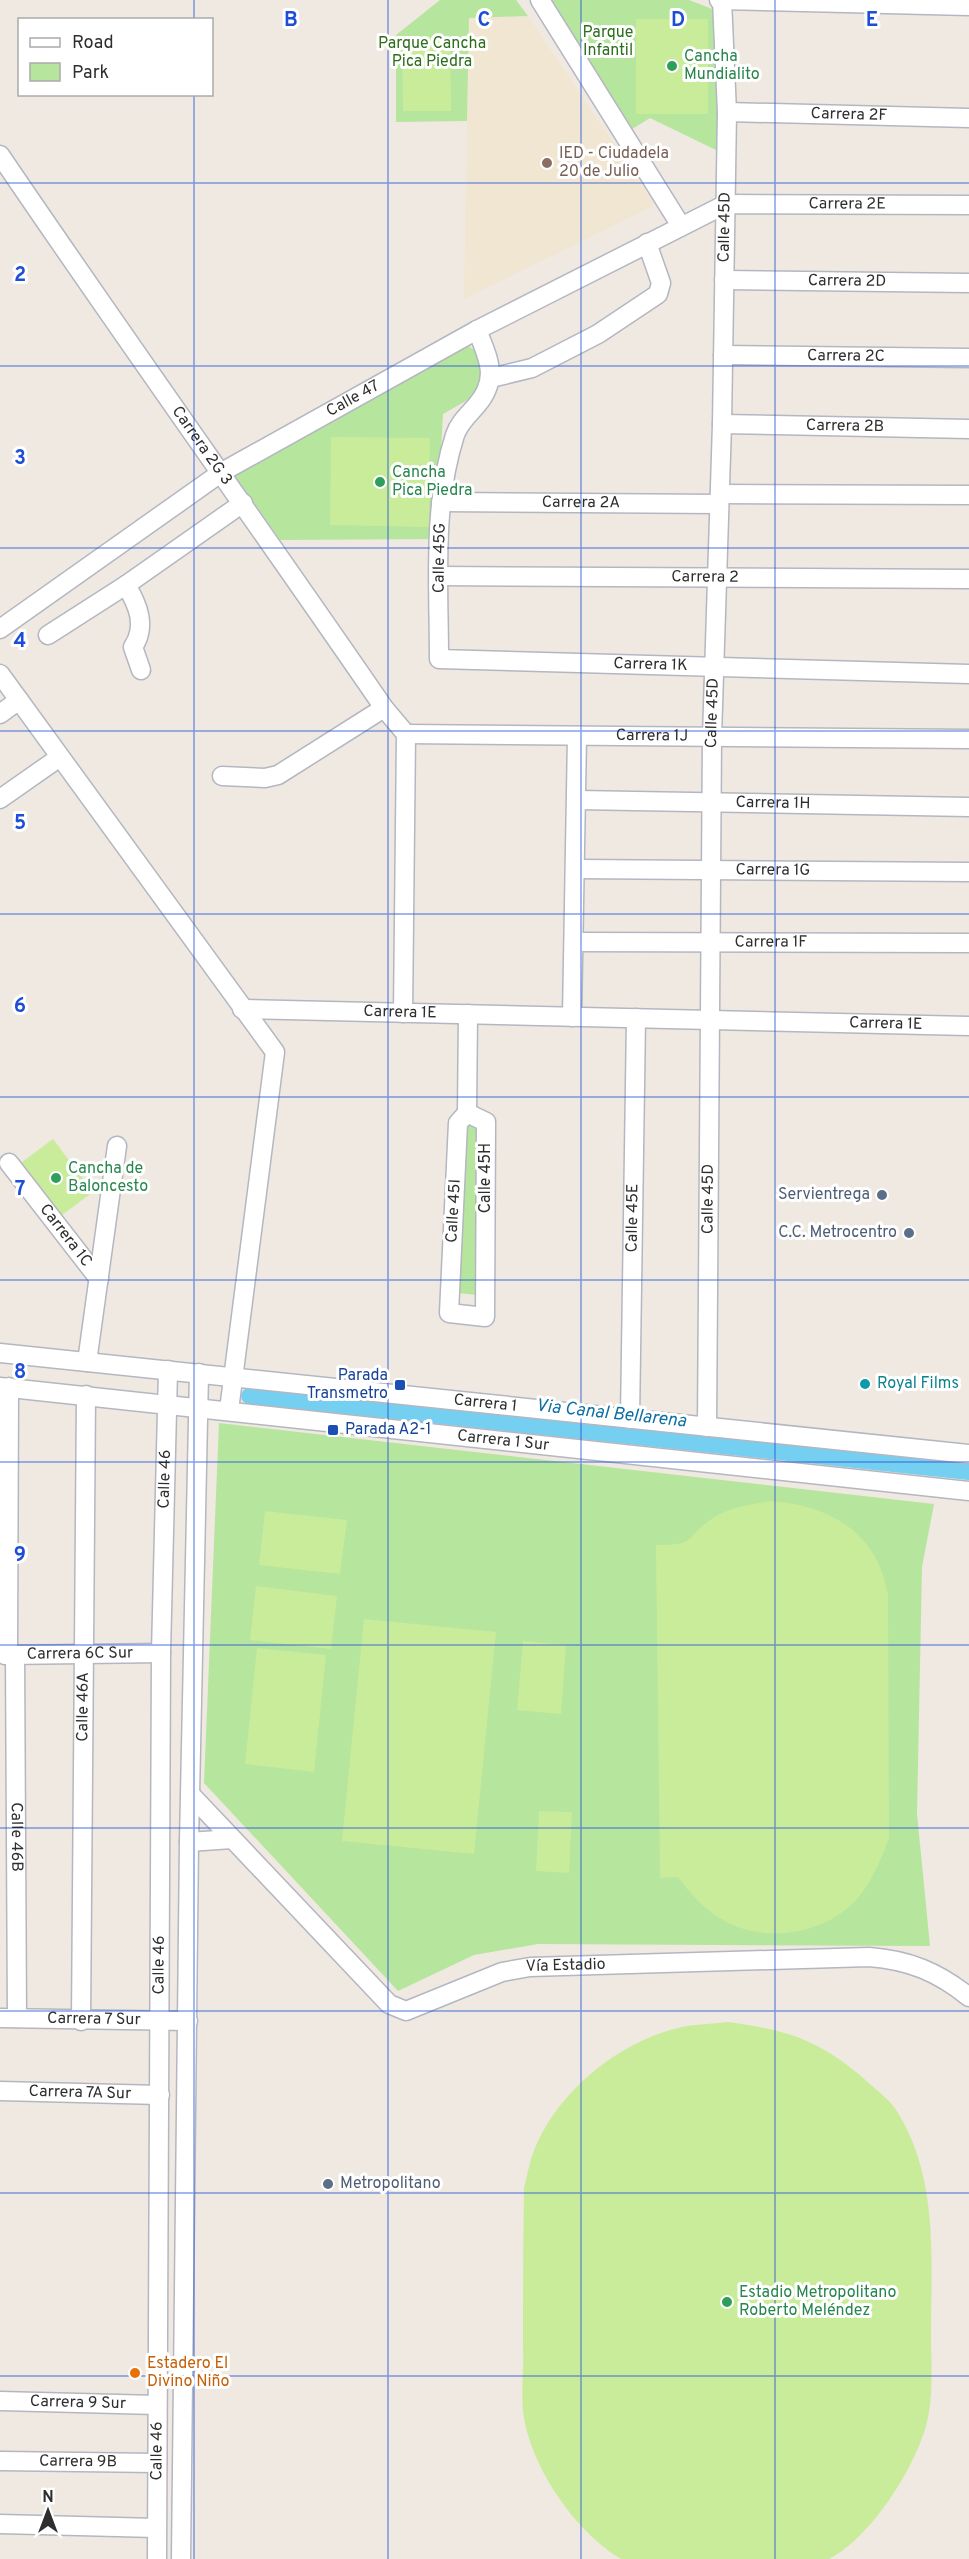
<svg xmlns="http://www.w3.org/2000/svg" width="969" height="2559" font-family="Overpass,sans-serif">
<rect width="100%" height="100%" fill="#efe9e1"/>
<!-- education -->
<path fill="#f0e6d1" d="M528 16 655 205 464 299 469 18Z"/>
<!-- green -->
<path fill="#b6e59e" d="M440 0H516L528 16 469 18 467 121 396 122V35Z
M549 0H689L715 10 720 152 650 118 632 129Z
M468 346 478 352 486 376 478 394 443 414 436 539 280 540 233 473 442 358Z
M465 1124H480L478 1295 457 1293Z
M219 1423 934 1504 922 1567 917 1814 930 1946 538 1944 474 1955 398 1991 204 1783Z"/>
<!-- pitch -->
<path fill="#c9ec9a" d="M636 19H708V114H636Z
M450 37 451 111H403L402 38Z
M331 437 430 438 429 527 330 525Z
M53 1139 93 1192 58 1218 18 1165Z
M771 1501C831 1506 877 1532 888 1595L889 1838C881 1860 872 1881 857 1899 826 1934 766 1944 725 1921 705 1911 691 1894 678 1877L660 1878 656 1545C698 1545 684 1538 713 1518 729 1507 753 1504 771 1501Z
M265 1511 347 1520 340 1574 259 1565Z
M256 1586 337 1596 331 1649 250 1640Z
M364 1619 496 1632 474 1854 342 1841Z
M523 1641 566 1645 561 1714 517 1710Z
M257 1648 326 1655 314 1772 245 1764Z
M539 1811 572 1812 569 1873 536 1871Z
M727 2022C790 2030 822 2041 870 2084 880 2093 892 2102 898 2113 939 2180 931 2260 931 2335 931 2364 934 2397 926 2426 913 2471 871 2537 829 2559H621C575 2532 529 2465 523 2411 521 2391 524 2368 523 2348 523 2294 523 2241 524 2188 527 2176 529 2164 533 2153 556 2092 619 2041 682 2027 696 2024 712 2024 727 2022Z"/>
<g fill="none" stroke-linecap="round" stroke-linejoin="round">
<!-- canal -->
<path stroke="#75cff0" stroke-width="16" d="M249 1396 969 1472"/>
<defs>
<g id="minor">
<path d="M540 0 681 226"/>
<path d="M719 0 969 6"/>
<path id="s1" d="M727 112 969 118"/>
<path id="s2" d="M0 155C126 341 257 523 384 708L406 734"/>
<path id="s3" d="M724 280 969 283"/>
<path id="s4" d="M477 330C488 358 500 379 476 406 468 415 459 423 455 435 432 506 439 585 439 659L969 674"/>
<path id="s5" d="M723 355 969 358"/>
<path d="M491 378 532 368 598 334 658 294 661 283 647 243"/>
<path id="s6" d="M722 424 969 429"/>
<path d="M720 494 969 495"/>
<path id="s7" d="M441 502 719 504"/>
<path id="s8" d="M439 576 969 579"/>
<path d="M126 585C138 605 147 626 133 647L141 670"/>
<path id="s9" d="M0 629 222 472 477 330 726 204 969 205"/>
<path d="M48 635 126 585 243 503"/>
<path d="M0 674 275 1052 229 1410"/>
<path d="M0 714 19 700"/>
<path id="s10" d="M406 734 969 739"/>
<path d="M222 776 265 778 278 775 384 708"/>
<path d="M0 799 60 757"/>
<path id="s11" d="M577 800 969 807"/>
<path id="s12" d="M577 869 969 872"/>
<path id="s13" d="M575 942 969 943"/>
<path id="s14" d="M242 1009 969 1026"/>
<path d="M403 1013 406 734"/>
<path d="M572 1017 577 736"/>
<path d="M467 1113 486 1122 485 1317 449 1313 458 1123Z"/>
<path d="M467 1113 468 1014"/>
<path id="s15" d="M9 1163 99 1279"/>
<path id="s16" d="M0 1353 969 1454"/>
<path d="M87 1362 117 1146"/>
<path id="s17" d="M0 1387 969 1491"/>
<path id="s18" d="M630 1419 636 1018"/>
<path id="s19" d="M707 1427 712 737 722 424 727 112 722 0"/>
<path id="s20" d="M5 1655 161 1653"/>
<path d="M8 1655 9 1387"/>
<path id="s21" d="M15 1655 17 2018"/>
<path id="s22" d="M191 1795 389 2004 406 2011 502 1972 530 1967 869 1957C909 1960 938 1972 969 1997"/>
<path d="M189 1842 232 1839"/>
<path id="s23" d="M0 2018 188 2021"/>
<path id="s24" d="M81 2021 86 1395"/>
<path id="s25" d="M0 2091 160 2095"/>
<path id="s26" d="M0 2401 157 2405"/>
<path id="s27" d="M0 2461 157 2463"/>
<path d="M0 2524 156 2528"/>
<path id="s28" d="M157 2559 161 1653 168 1370"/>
<path d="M181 2559 189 1842 199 1373"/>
</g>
</defs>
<!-- minor casing -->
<use href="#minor" stroke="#b4b7c1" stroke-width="21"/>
<!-- minor -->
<use href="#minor" stroke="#fff" stroke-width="18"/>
</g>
<!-- grid -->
<path fill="none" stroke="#1d4ed8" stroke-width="1.5" stroke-opacity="0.55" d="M194 0V20M388 0V2559M581 0V2559M775 0V2559M194 94V2559M0 183H969M0 366H969M0 548H969M0 731H969M0 914H969M0 1097H969M0 1280H969M0 1462H969M0 1645H969M0 1828H969M0 2011H969M0 2193H969M0 2376H969"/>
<!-- markers -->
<g fill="#2e9e5b" stroke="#fff" stroke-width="2">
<circle cx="672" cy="66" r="6"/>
<circle cx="380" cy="482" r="6"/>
<circle cx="56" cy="1178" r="6"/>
<circle cx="727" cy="2302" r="6"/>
</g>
<circle fill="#8d6e63" stroke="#fff" stroke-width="2" cx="547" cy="163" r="6"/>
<g fill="#5c6f8a" stroke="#fff" stroke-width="2">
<circle cx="882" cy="1195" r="6"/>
<circle cx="909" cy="1233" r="6"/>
<circle cx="328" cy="2184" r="6"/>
</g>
<circle fill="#0f9aa8" stroke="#fff" stroke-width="2" cx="865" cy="1384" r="6"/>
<g fill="#1a4fb4" stroke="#fff" stroke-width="2">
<rect x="394" y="1379" width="12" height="12" rx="3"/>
<rect x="327" y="1424" width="12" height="12" rx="3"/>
</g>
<circle fill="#e8710a" stroke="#fff" stroke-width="2" cx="135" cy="2373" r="6"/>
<g text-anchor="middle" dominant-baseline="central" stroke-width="6" stroke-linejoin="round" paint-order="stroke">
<!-- park labels -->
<g font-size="16" fill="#2c6e1b" stroke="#fff">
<text x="608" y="33">Parque<tspan x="608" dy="18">Infantil</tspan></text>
<text x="432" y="44">Parque Cancha<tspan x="432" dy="18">Pica Piedra</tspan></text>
</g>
<!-- leisure labels -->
<g font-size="16" fill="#27864d" stroke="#fff" text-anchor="start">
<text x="684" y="57">Cancha<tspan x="684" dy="18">Mundialito</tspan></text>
<text x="392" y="473">Cancha<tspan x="392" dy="18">Pica Piedra</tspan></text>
<text x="68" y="1169">Cancha de<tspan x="68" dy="18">Baloncesto</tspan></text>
<text x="739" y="2293">Estadio Metropolitano<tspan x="739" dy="18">Roberto Meléndez</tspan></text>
</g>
<!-- street labels -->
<g font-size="16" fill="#2e2e2e" stroke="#fff">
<text stroke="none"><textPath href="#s1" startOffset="122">Carrera 2F</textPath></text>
<text stroke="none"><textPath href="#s9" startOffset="964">Carrera 2E</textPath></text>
<text stroke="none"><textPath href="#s19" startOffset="1200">Calle 45D</textPath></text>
<text stroke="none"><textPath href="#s3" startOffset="123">Carrera 2D</textPath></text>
<text stroke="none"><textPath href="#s5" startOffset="123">Carrera 2C</textPath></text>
<text stroke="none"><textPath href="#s9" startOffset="422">Calle 47</textPath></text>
<text stroke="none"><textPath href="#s6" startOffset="123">Carrera 2B</textPath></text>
<text stroke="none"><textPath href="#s2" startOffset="354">Carrera 2G 3</textPath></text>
<text stroke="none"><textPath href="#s7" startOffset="140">Carrera 2A</textPath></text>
<text transform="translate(440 558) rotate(-89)">Calle 45G</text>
<text stroke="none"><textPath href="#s8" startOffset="266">Carrera 2</textPath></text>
<text stroke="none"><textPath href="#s4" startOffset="555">Carrera 1K</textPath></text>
<text stroke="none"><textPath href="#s19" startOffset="714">Calle 45D</textPath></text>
<text stroke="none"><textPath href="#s10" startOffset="246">Carrera 1J</textPath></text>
<text stroke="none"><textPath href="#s11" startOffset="196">Carrera 1H</textPath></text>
<text stroke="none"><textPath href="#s12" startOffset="196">Carrera 1G</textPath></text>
<text stroke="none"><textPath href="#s13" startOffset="196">Carrera 1F</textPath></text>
<text stroke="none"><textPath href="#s14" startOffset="158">Carrera 1E</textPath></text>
<text stroke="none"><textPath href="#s14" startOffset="644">Carrera 1E</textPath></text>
<text transform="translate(486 1178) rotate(-90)">Calle 45H</text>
<text stroke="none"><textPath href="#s19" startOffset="228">Calle 45D</textPath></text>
<text transform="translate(454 1211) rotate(-87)">Calle 45I</text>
<text stroke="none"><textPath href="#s18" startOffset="201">Calle 45E</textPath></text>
<text stroke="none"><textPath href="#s15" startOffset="92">Carrera 1C</textPath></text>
<text stroke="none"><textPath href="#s16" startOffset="488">Carrera 1</textPath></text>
<text stroke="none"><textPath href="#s17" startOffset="506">Carrera 1 Sur</textPath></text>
<text stroke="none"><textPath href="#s28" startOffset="1080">Calle 46</textPath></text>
<text stroke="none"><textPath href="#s20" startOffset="75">Carrera 6C Sur</textPath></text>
<text stroke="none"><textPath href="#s24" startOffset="314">Calle 46A</textPath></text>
<text stroke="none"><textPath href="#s21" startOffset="182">Calle 46B</textPath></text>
<text stroke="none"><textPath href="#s28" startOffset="594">Calle 46</textPath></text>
<text stroke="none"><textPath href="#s22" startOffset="474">Vía Estadio</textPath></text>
<text stroke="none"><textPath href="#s23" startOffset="94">Carrera 7 Sur</textPath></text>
<text stroke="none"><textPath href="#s25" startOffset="80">Carrera 7A Sur</textPath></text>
<text stroke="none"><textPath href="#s26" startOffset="78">Carrera 9 Sur</textPath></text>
<text stroke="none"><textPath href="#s28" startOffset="108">Calle 46</textPath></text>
<text stroke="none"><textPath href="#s27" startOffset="78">Carrera 9B</textPath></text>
</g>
<!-- education labels -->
<g font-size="16" fill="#785e54" stroke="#fff" text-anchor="start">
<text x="559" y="154">IED - Ciudadela<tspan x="559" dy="18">20 de Julio</tspan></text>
</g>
<!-- service labels -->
<g font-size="16" fill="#4e5e75" stroke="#fff" text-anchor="end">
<text x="870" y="1195">Servientrega</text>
<text x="897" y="1233">C.C. Metrocentro</text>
<text x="340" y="2184" text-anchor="start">Metropolitano</text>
</g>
<!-- transit labels -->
<g font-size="16" fill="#164399" stroke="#fff" text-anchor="end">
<text x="388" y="1376">Parada<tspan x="388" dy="18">Transmetro</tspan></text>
<text x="345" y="1430" text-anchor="start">Parada A2-1</text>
</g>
<!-- culture labels -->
<g font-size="16" fill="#0d838f" stroke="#fff" text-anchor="start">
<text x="877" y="1384">Royal Films</text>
</g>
<!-- food labels -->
<g font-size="16" fill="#c56008" stroke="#fff" text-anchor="start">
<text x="147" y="2364">Estadero El<tspan x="147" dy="18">Divino Niño</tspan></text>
</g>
<!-- water labels -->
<g font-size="18" font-style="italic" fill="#0d6fa3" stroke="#fff">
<text transform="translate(611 1414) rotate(6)">Via Canal Bellarena</text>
</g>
</g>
<g font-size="20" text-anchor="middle" font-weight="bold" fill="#1d4ed8" stroke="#fff" stroke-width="6" stroke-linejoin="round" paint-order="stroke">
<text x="291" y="26">B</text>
<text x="484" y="26">C</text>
<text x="678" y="26">D</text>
<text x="872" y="26">E</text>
<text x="20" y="281">2</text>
<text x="20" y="464">3</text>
<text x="20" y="647">4</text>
<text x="20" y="829">5</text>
<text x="20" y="1012">6</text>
<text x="20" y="1195">7</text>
<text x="20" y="1378">8</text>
<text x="20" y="1561">9</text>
</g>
<!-- legend -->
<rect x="18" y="18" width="195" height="78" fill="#ffffff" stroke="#ababab" stroke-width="1.5"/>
<rect x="30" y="38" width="30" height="9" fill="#ffffff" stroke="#ababab" stroke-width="1.5"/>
<text x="72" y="48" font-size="18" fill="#2e2e2e">Road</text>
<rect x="30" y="63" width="30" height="18" fill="#b6e59e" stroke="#ababab" stroke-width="1.5"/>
<text x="72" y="78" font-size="18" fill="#2e2e2e">Park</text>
<!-- north arrow -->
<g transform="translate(48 2511)" stroke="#ffffff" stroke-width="4.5" paint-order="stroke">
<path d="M0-4.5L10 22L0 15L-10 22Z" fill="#2e2e2e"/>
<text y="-9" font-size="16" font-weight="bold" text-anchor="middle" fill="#2e2e2e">N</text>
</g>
</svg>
